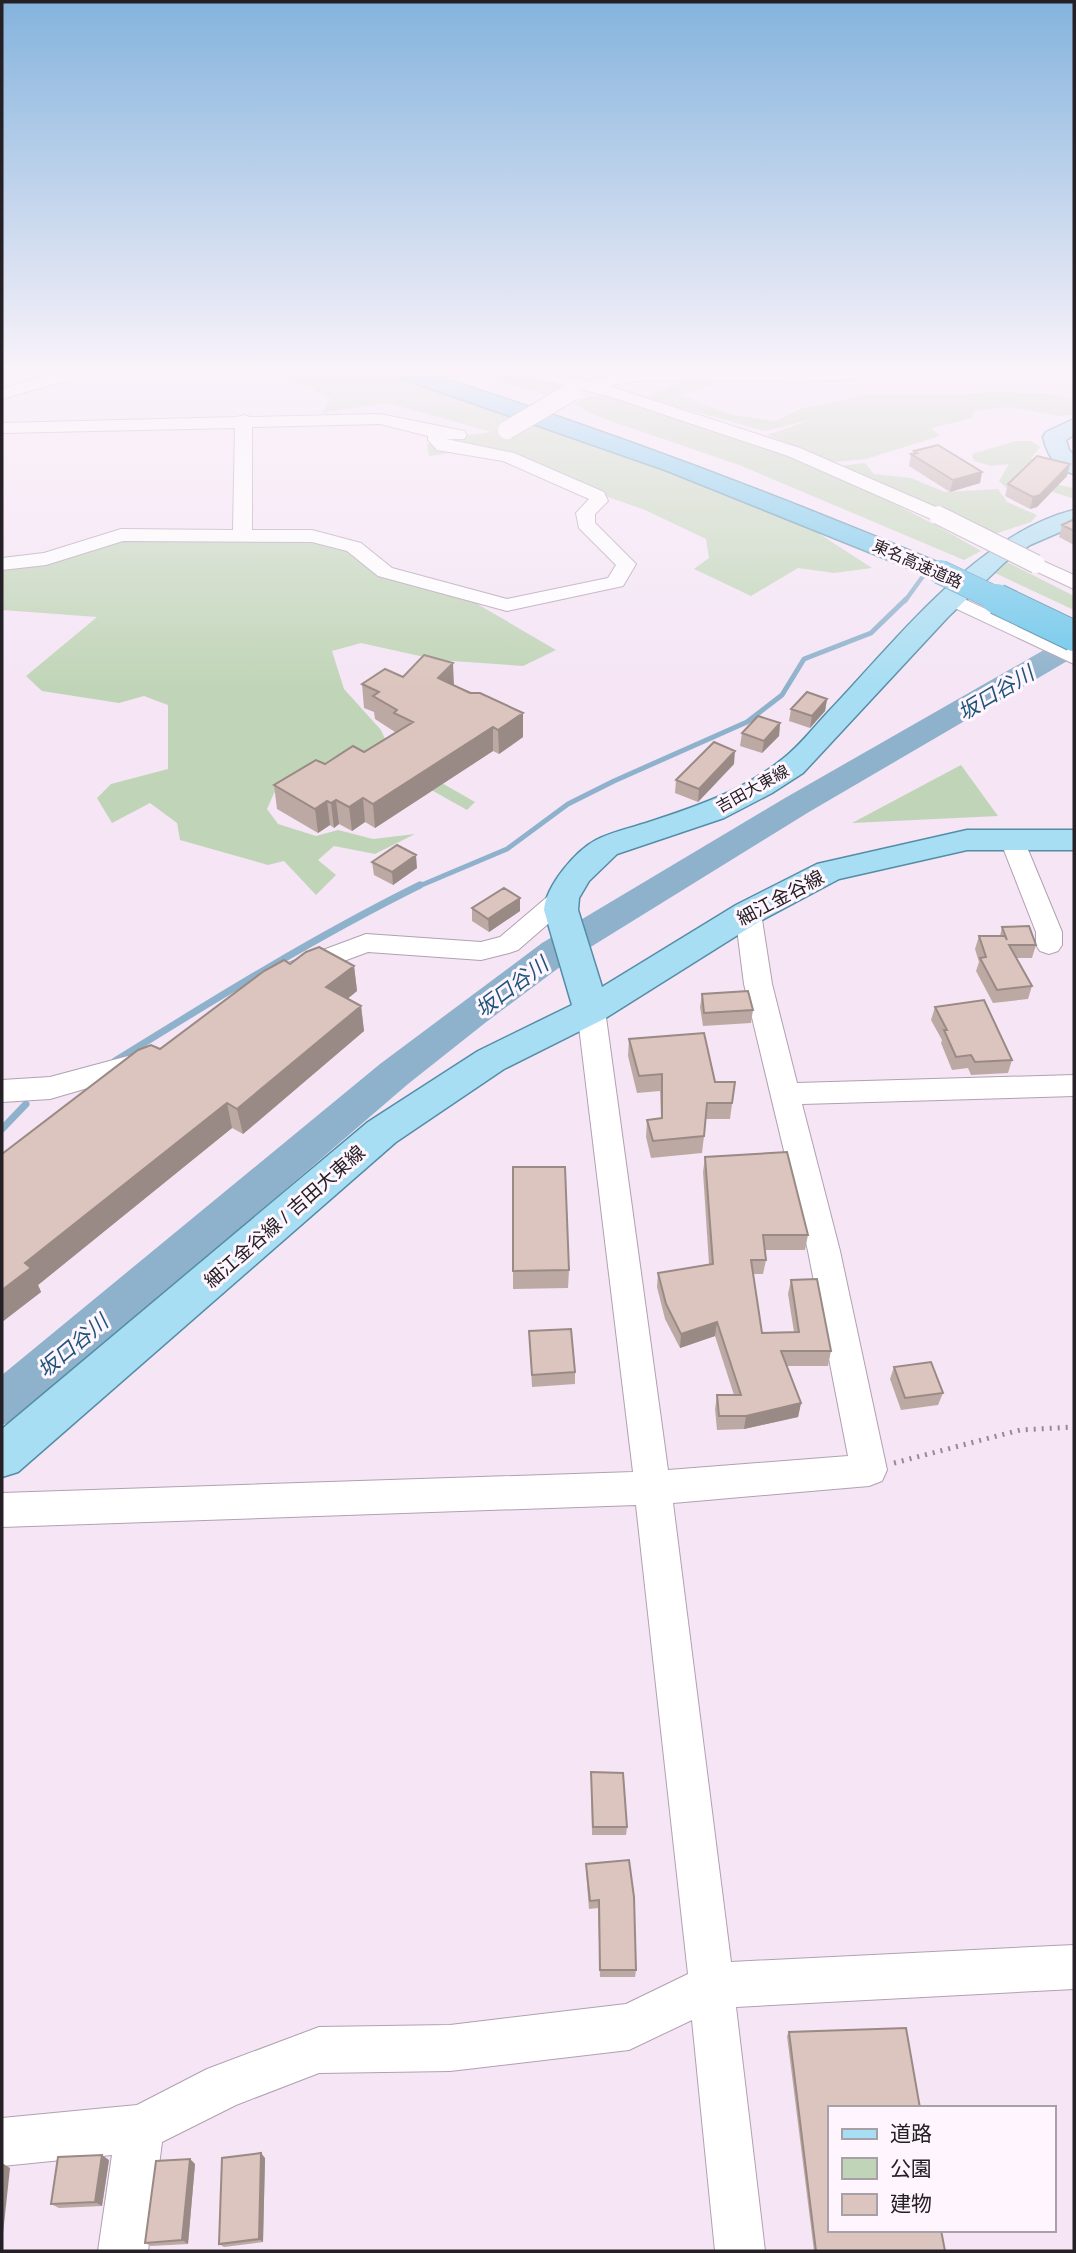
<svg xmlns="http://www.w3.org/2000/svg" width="1076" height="2253" font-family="Barlow,'Noto Sans JP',sans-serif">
<rect width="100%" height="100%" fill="#f5e5f5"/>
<!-- green -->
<path fill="#c0d5b7" d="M267 372H373L532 420 669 468 801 522 872 568 834 573 798 568 751 596 694 569 709 558 706 539 645 510 486 454 455 452 429 456 427 444 447 438 492 432 388 403 322 413 330 398 309 387Z
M470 372H545L576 381 550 396Z
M708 372H747L681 395 733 415 775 421 803 408 872 394 956 395 993 392 1053 394 1074 400V415L1058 416 1009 407 973 411V418L931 428 940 436 866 459 835 462 767 435 814 419 765 431 653 400 652 396 687 378Z
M591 395C628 399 663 412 699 424 798 456 891 498 981 551L964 560 739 465 599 417 574 404Z
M1016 441H1031L1040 447 1031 458 1037 464 1020 477 1074 488V499L1047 490 1013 494 999 481 1009 464 991 466 974 461 972 454Z
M865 463 874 474 911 478 945 492 998 489 1007 502 1037 515 1031 522 989 536 840 466Z
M154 531 279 535 354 552 403 582 474 602 556 650 523 666 438 660 361 643 332 651 344 689 381 730 386 741 419 770 475 802 467 810 353 746 274 793 267 809 278 824 316 836 338 830 373 839 415 834 375 854 334 846 318 860 336 875 316 895 284 861 268 865 180 840 177 823 150 803 112 823 97 798 111 784 168 769V705L144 696 119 703 42 691 26 676 97 617 2 610V568Z
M1003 560 1074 596V610L984 568Z
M961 765 998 816 852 823Z"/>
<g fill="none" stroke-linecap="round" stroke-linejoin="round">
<!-- stream-far2 -->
<path stroke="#8fb2cc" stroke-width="4.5" d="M905 601 926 572"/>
<!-- stream-far1 -->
<path stroke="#8fb2cc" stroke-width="5" d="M417 887 507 849 568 804 614 781 747 722 782 695 804 659 871 633 906 599"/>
<!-- stream -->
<path stroke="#8fb2cc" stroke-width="7" d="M115 1061C215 999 315 937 420 885
M2 1129 26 1104"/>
<!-- river -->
<path fill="#8fb2cc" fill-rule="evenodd" d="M1074 636V657L809 812 568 961 485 1023 408 1084 19 1419 2 1425V1375L380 1064 542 943 785 798 1063 639Z"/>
<defs>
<path id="minor" d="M62 372H87L85 375 2 399V389Z
M522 372H549L589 381 629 372H872L870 375 848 380 632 381 609 386 800 448 945 511 947 515 938 521 931 519 788 456 611 397 524 375Z
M380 414 464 431 467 435 464 439H446L514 453 604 492 608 501 595 514V523L636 564 623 586 507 611 378 576 347 551 312 542 123 541 46 565 2 570V558L44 553 121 529 233 530 235 428 2 433V423L237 417 244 415 250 417ZM380 424 428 436V440L437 450 503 461 589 499 576 513 579 528 616 565 608 578 507 599 392 568 361 543 312 530H252V427Z
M1036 558 1074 575V589L1029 568 1026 564Z
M951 593 1074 650V664L944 603 941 599 944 595Z
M1012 832 1021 835 1024 840 1062 932V945L1058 951 1049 954 1040 951 1036 945V932L1000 840 1003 835Z
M562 890 571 892 575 898 571 904 518 950 509 953 481 960 368 952 298 978 288 975 285 969 288 963 366 934 481 942 500 937 553 892Z
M748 905 757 907 761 913 772 984 797 1083 1074 1075V1096L802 1104 840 1251 887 1470 882 1481 869 1486 673 1503 731 1962 1074 1945V1989L736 2007 765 2251H715L692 2020 629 2050 450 2071 319 2073 236 2105 162 2142 148 2251H98L112 2155 2 2166V2118L137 2105 207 2069 319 2027 450 2025 626 2004 688 1974 636 1505 2 1527V1493L633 1472 577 1010 581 1003 591 1000 601 1003 605 1010 668 1470 848 1456 808 1251 744 984 735 913 739 907Z
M143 1052 153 1055 157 1062 153 1069 50 1099 2 1102V1080L50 1077Z"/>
<path id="major" d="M1074 419V435L1066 440 1069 450 1074 455V474C1056 470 1047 454 1043 437L1046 432Z
M1074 510V526L1030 545 1005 562 948 617 803 773 772 793 724 818 617 854 589 881 579 898 578 910 602 987 736 905 817 864 967 830H1074V850H967L839 879 760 921 604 1019 504 1069 396 1142 18 1472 2 1477V1429L368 1122 478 1051 572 1005 544 910C546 886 575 851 596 840 611 832 630 828 646 823 692 808 741 792 780 761 798 748 813 728 828 712 895 642 977 534 1074 510Z"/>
<path id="highway" d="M391 372H423C601 428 776 494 949 567L953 572 949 577 940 580 931 577 665 470 395 376Z"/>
</defs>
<!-- minor casing -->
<use href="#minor" stroke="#b0a1b0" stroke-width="2"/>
<!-- major casing -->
<use href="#major" stroke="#548da6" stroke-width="3"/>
<!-- highway casing -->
<use href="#highway" stroke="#548da6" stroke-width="3"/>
<!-- path -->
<path stroke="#958a95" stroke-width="5" stroke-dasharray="2 6" stroke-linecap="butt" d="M894 1463 1020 1430 1074 1427"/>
<!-- minor -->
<use href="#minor" fill="#fff" fill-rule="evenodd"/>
<!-- major -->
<use href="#major" fill="#a8def3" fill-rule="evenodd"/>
<!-- highway -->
<use href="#highway" fill="#6ec8eb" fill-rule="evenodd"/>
<defs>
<path id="minor-bridge" d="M507 430 573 391
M938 515 1036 564"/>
<path id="highway-bridge-far1" d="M940 572 1001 601"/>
<path id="highway-bridge" d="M997 599 1074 636"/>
</defs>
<!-- minor-bridge casing -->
<use href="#minor-bridge" stroke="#b0a1b0" stroke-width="20" stroke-linecap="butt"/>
<!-- highway-bridge-far1 casing -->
<use href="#highway-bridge-far1" stroke="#548da6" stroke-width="25" stroke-linecap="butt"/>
<!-- highway-bridge casing -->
<use href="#highway-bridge" stroke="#548da6" stroke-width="32" stroke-linecap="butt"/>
<!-- minor-bridge -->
<use href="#minor-bridge" stroke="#fff" stroke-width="18"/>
<!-- highway-bridge-far1 -->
<use href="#highway-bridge-far1" stroke="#6ec8eb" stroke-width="24"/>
<!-- highway-bridge -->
<use href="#highway-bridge" stroke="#6ec8eb" stroke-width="30"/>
</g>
<!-- wall -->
<path fill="#bda9a3" d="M914 451 982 472 980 483 950 492 909 466 911 454H914Z
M1067 476 1037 507 1030 509 1005 496 1008 484Z
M1074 519V545L1059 537 1062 525Z
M403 677 454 685 523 713V737L499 754 493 751 375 828 365 822 352 831 339 824 334 828 330 825 318 833 277 809 274 785 325 764 364 752 395 733V732L375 719 374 712 364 708 362 684Z
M827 699 825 711 810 728 789 721 791 709Z
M780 723 779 736 762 753 740 746 742 733Z
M734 764 698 802 675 793 676 780Z
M372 862 417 868 393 885 374 875Z
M472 908 520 911 489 932 472 921Z
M1002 927 1036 945 1032 958H1016L1032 986 1028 999 993 1003 976 971 979 962 975 949 979 936H1000Z
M290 964 354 966 357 991 347 999 361 1006 364 1031 243 1134 232 1128 38 1285 41 1292 2 1322V1154Z
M702 994 753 1010 751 1023 703 1026 700 1007Z
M935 1007 1012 1060 1008 1073 971 1075 968 1068 952 1070 941 1043 942 1040 931 1020Z
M629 1039 715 1082H735L730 1119H706L702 1153 651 1158 646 1137 647 1120 661 1118 660 1091 637 1093 628 1056Z
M705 1157 808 1235 805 1250H765L766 1260 763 1274H753L762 1333 794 1332 788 1294 791 1280 831 1351 828 1366H787L801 1403 798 1417 744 1429 717 1430 715 1409 717 1395H734L715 1336 680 1348 665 1319 657 1287 658 1273 709 1264 703 1172Z
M513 1167 569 1270 568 1288 513 1289Z
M529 1331 575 1372V1384L532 1387Z
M894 1367 943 1393 938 1405 901 1410 890 1379Z
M591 1772 627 1827 626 1835H592Z
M586 1864 636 1970 635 1977H600L598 1908 589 1909 586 1872Z
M789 2032 945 2251H814L787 2036Z
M265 2158 263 2242 224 2247 219 2244Z
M190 2159 195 2164 188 2244 151 2246 145 2243Z
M109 2160 102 2206 59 2208 51 2204Z"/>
<!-- shaded-wall -->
<path fill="#9a8a85" d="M1070 464 1067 476 1037 507 1030 509 1033 497Z
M982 472 980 483 950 492 953 480Z
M453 663 454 686 438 678Z
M827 699 825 711 810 728 812 716Z
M523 713V737L499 754 498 730Z
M780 723 779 736 762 753 764 741Z
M493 727V751L375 828 373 804Z
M735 751 734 764 698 802 699 789Z
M363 798 365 822 352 831 349 807Z
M336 800 339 824 334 828 331 803Z
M327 801 330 825 318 833 315 809Z
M416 855 417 868 393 885 392 872Z
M520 898V911L489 932 488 919Z
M354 966 357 991 330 1013 326 987Z
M361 1006 364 1031 243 1134 237 1109Z
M227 1103 232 1128 38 1285 41 1292 2 1322V1290L25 1263Z
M717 1322 715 1336 680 1348 681 1334Z
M801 1403 798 1417 744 1429 746 1416Z
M261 2153 265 2158 263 2242 259 2239Z
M102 2155 109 2160 102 2206 95 2202Z
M190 2159 195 2164 188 2244 182 2240Z
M2 2163 10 2168 2 2243Z"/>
<!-- building -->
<path fill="#dcc5be" stroke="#9a8a85" stroke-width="2" d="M938 445 982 472 953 480 911 454 917 453 914 451Z
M1037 456 1070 464 1040 495 1033 497 1008 484Z
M1074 519V531L1062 525Z
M424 655 453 663 438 678 470 693H480L523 713 498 730 493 727 373 804 363 798 349 807 336 800 331 803 327 801 315 809 274 785 316 760 325 764 353 746 364 752 413 722 394 713 397 710 373 696 379 692 362 684 385 669 403 677Z
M807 692 827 699 812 716 791 709Z
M758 716 780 723 764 741 742 733Z
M714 742 735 751 699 789 676 780Z
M397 845 416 855 392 872 372 862Z
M504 888 520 898 488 919 472 908Z
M1029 926 1036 945H1009L1032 986 997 990 980 958 986 957 979 936H1005L1007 940 1002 927Z
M319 947 354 966 326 987 361 1006 237 1109 227 1103 25 1263 31 1268 2 1290V1154L138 1050 151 1045 160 1049 264 971 284 960 290 964 306 952Z
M748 991 753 1010 704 1013 702 994Z
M984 1000 1012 1060 975 1062 971 1055 956 1057 944 1030H947L935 1007Z
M704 1033 715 1082H735L732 1103H707L704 1136 653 1141 647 1120 662 1118V1074L639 1076 629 1039Z
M787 1152 808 1235H763L766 1260H751L762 1333 799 1332 791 1280 817 1279 831 1351H781L801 1403 746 1416H719L717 1395H741L717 1322 681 1334 666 1304 658 1273 713 1264 705 1157Z
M513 1167H565L569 1270 513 1271Z
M571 1329 575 1372 532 1375 529 1331Z
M931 1362 943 1393 905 1398 894 1367Z
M591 1772 623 1773 627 1827H593Z
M629 1860 634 1897 636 1970H600L599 1900 590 1901 586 1864Z
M906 2028 920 2108H829V2230H941L945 2251H816L789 2032Z
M261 2153 259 2239 219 2244 222 2158Z
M102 2155 95 2202 51 2204 58 2157Z
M190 2159 182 2240 145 2243 156 2161Z"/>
<!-- sky -->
<linearGradient id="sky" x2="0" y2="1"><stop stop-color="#84b3dd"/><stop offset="0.54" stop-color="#faf3fa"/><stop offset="1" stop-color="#faf3fa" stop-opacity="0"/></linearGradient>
<rect width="1076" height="687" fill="url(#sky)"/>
<g text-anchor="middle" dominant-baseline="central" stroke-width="6" stroke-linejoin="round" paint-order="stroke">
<!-- far-street labels -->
<g font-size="16" fill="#252025" stroke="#fff5fe">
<text transform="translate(918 563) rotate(24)">東名高速道路</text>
<text transform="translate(752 788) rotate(-29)">吉田大東線</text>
</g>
<!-- street labels -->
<g font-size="19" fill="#252025" stroke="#fff5fe">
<text transform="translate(780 897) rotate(-28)">細江金谷線</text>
<text transform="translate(284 1216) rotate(-41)">細江金谷線 / 吉田大東線</text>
</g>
<!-- water labels -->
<g font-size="21" font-style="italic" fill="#1e557a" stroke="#fff5fe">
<text transform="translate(995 692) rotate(-31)">坂口谷川</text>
<text transform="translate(511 986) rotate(-37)">坂口谷川</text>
<text transform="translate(72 1345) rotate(-40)">坂口谷川</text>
</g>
</g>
<!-- border -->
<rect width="1076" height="2253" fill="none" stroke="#252025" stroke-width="7"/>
<!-- legend -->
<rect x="828" y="2106" width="228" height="126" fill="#fff5fe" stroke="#a8a0a7" stroke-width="2"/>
<rect x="842" y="2129" width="35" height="10" fill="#a8def3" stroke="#a8a0a7" stroke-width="2"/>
<text x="890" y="2141" font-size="21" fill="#252025">道路</text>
<rect x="842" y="2158" width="35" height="21" fill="#c0d5b7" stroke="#a8a0a7" stroke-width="2"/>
<text x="890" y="2176" font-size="21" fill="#252025">公園</text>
<rect x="842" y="2194" width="35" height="21" fill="#dcc5be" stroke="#a8a0a7" stroke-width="2"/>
<text x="890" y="2211" font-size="21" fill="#252025">建物</text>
</svg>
